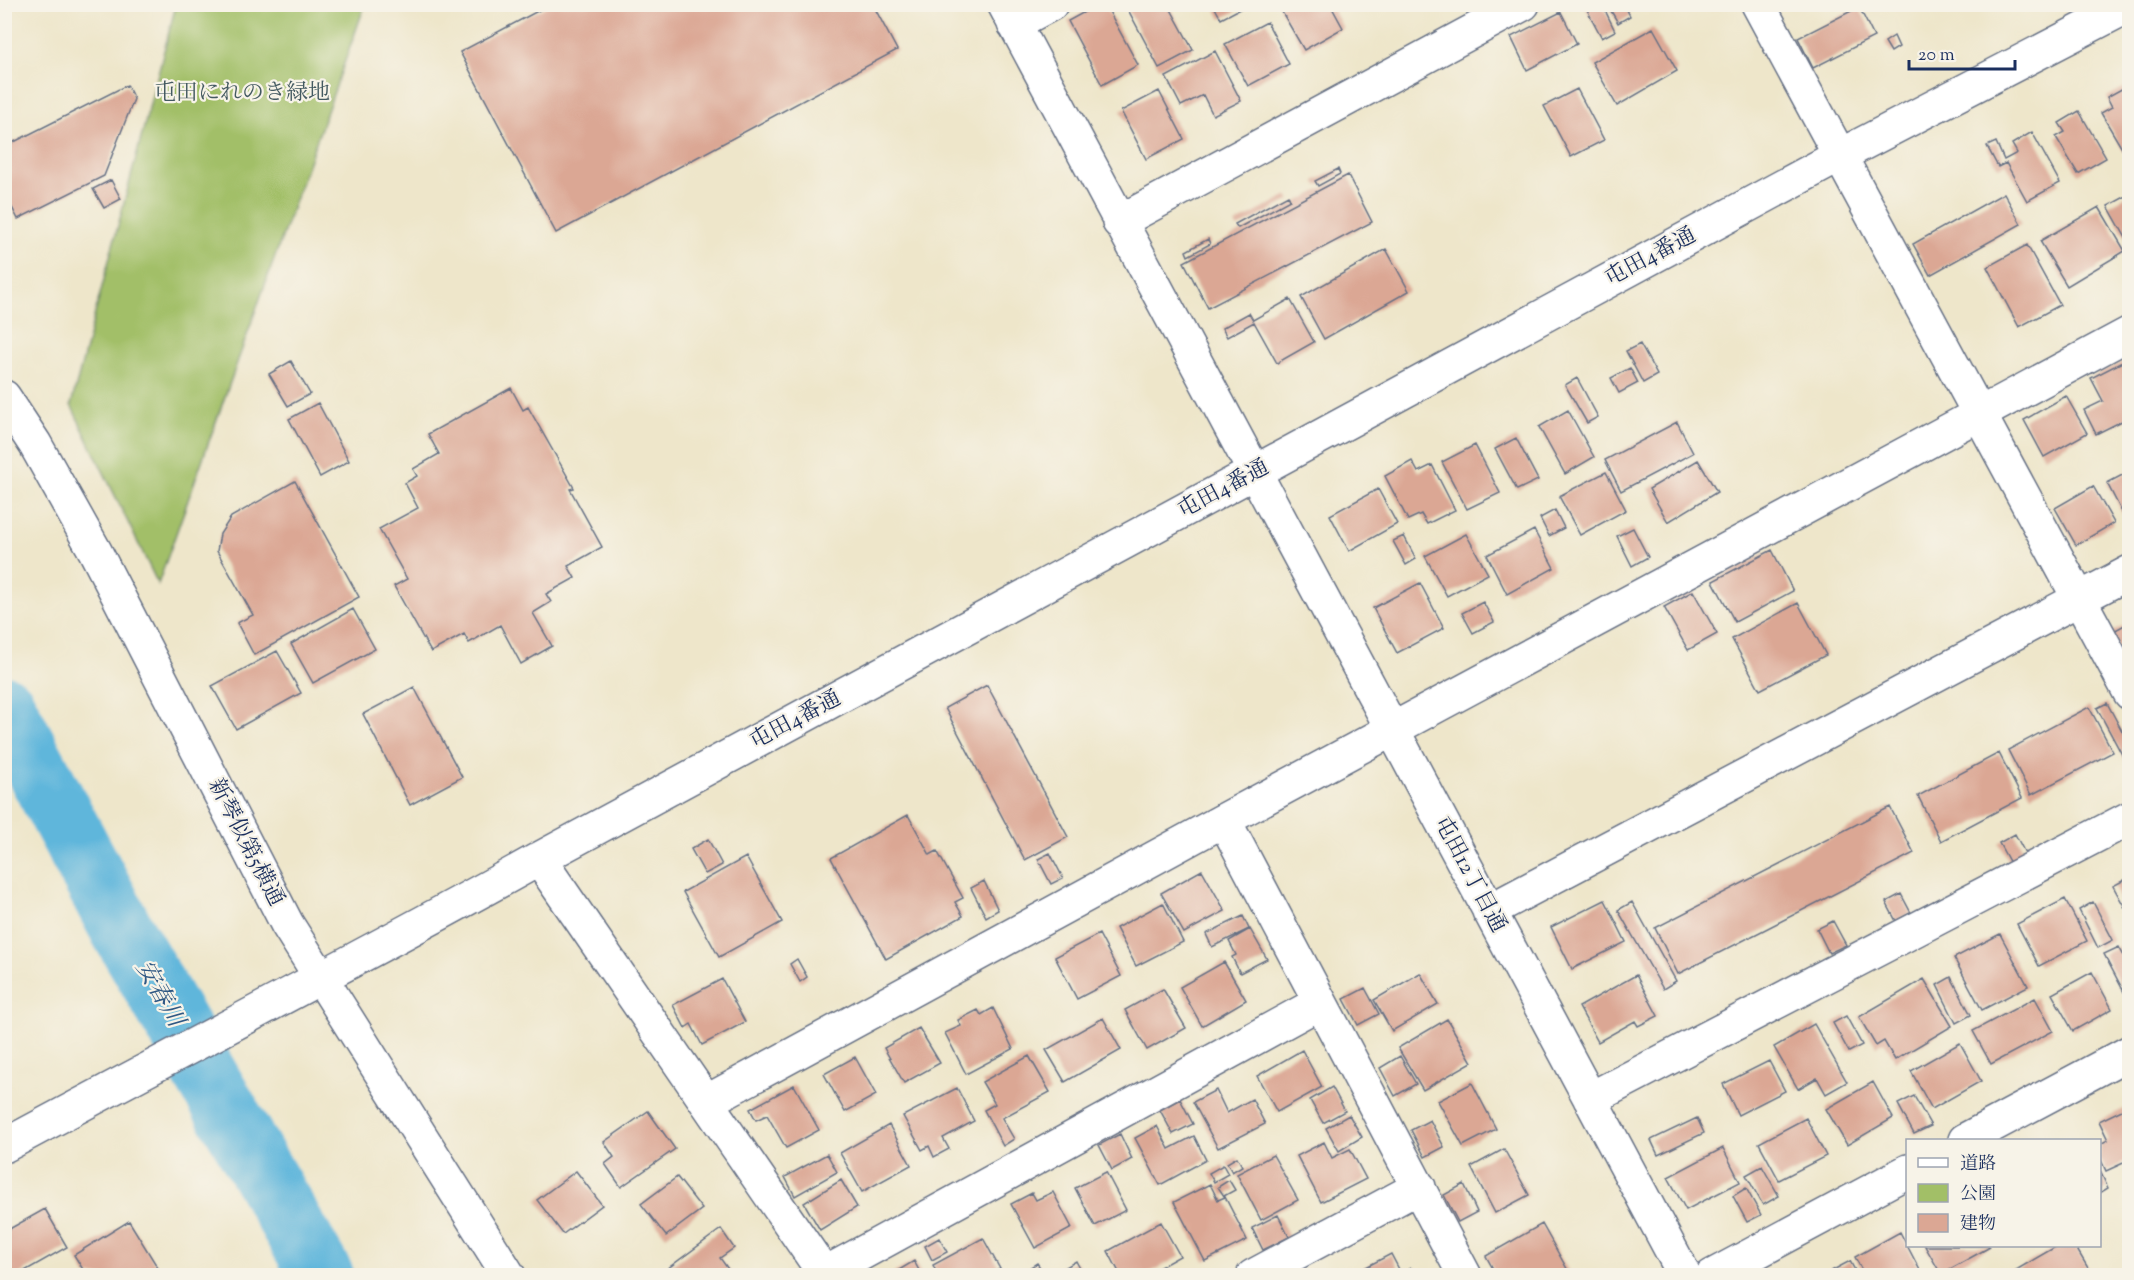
<svg xmlns="http://www.w3.org/2000/svg" width="2134" height="1280" font-family="'Sorts Mill Goudy','Noto Serif JP',serif">
<rect width="100%" height="100%" fill="#f7f3e8"/>
<filter id="ink" filterUnits="userSpaceOnUse"><feTurbulence type="fractalNoise" baseFrequency=".0167" numOctaves="2"/><feDisplacementMap in="SourceGraphic" scale="12" xChannelSelector="R" yChannelSelector="G"/><feConvolveMatrix kernelMatrix="1 2 1 2 8 2 1 2 1" color-interpolation-filters="sRGB"/></filter>
<filter id="wash" filterUnits="userSpaceOnUse"><feTurbulence type="fractalNoise" baseFrequency=".008" numOctaves="4" result="noise"/><feDisplacementMap in="SourceGraphic" scale="24" xChannelSelector="R" yChannelSelector="G"/><feGaussianBlur stdDeviation="1.35" result="paint"/><feColorMatrix in="noise" values="0 0 0 0 0 0 0 0 0 0 0 0 0 0 0 0 0 1.4 0 .05"/><feComposite in="paint" operator="in"/></filter>
<g filter="url(#wash)">
<rect width="100%" height="100%" fill="#eee6ca"/>
<!-- green -->
<path fill="#a2bf67" stroke="#5e7762" stroke-width="1.5" d="M176 5H365L158 584 71 405Z"/>
<g fill="none" stroke-linecap="round" stroke-linejoin="round">
<!-- river -->
<path stroke="#5eb6db" stroke-width="64" d="M4 707 122 930 322 1276"/>
</g>
<g id="blocks">
<!-- building -->
<path fill="#dba794" d="M1099 4H1105L1138 65 1102 85 1068 21Z
M1125 4H1168L1193 50 1159 68Z
M1213 4H1249L1221 19Z
M1283 4H1330L1343 28 1304 50 1279 7Z
M1584 4H1602L1615 31 1602 38Z
M1607 4H1624L1630 16 1618 23Z
M549 5H873L897 50 556 233 460 52Z
M1859 7 1874 37 1813 68 1798 38Z
M1561 12 1577 44 1527 70 1511 37Z
M1267 22 1289 64 1248 86 1225 44Z
M1653 28 1677 71 1617 106 1592 62Z
M1894 36 1899 47 1891 52 1885 42Z
M1215 51 1241 101 1213 115 1203 95 1181 106 1166 77Z
M127 85 134 99 104 176 18 219 4 192V147Z
M2127 86 2130 90V149L2124 152 2101 113 2112 107 2107 97Z
M1577 89 1604 140 1571 157 1544 106Z
M1159 91 1184 139 1146 159 1121 111Z
M2079 111 2106 158 2078 174 2056 137 2065 132 2059 123Z
M2032 132 2060 183 2027 201 2006 163 1998 167 1987 146 1996 142 2004 160 2017 153 2012 144Z
M1338 169 1340 174 1318 186 1315 181Z
M1348 175 1372 222 1208 308 1184 262Z
M111 180 121 199 104 208 93 189Z
M2004 193 2021 224 1930 275 1913 244Z
M2130 194V245L2108 206Z
M1288 195 1290 200 1238 228 1235 224Z
M2099 207 2125 251 2067 286 2040 241Z
M1208 239 1210 244 1188 256 1186 251Z
M2027 245 2060 305 2019 327 1987 267Z
M1386 249 1409 291 1324 339 1301 297Z
M1290 299 1314 342 1277 363 1254 322 1227 337 1222 328 1249 313 1253 320Z
M1640 344 1657 375 1643 383 1626 351Z
M2130 358V417L2096 434 2084 410 2103 401 2091 378Z
M291 361 310 394 288 406 269 374Z
M1630 368 1638 383 1619 393 1611 378Z
M1577 378 1598 417 1587 423 1565 385Z
M511 388 523 410 528 407 574 488 570 489 602 547 568 566 575 578 546 594 551 602 533 613 552 646 521 664 500 625 469 643 464 634 431 652 394 586 407 579 379 529 418 508 405 483 417 476 413 469 439 454 428 434Z
M2066 396 2087 433 2044 457 2024 420Z
M318 403 349 461 320 477 289 419Z
M1568 410 1594 457 1565 474 1539 427Z
M1677 422 1693 453 1621 491 1605 460Z
M1516 438 1538 480 1517 490 1495 449Z
M1475 445 1500 493 1467 509 1442 462Z
M1698 460 1717 492 1668 522 1649 489Z
M1412 461 1418 472 1432 465 1455 510 1427 524 1421 514 1408 520 1385 476Z
M2130 471V518L2126 520 2107 483Z
M1606 472 1626 510 1580 535 1559 496Z
M295 481 359 597 254 655 237 623 253 615 217 551 220 534 231 517Z
M2093 486 2114 523 2076 545 2055 508Z
M1378 489 1397 524 1349 551 1330 515Z
M1555 510 1564 528 1549 536 1540 518Z
M1633 528 1648 557 1632 566 1617 536Z
M1534 530 1554 568 1507 594 1487 555Z
M1466 534 1488 574 1447 596 1425 556Z
M1404 536 1416 559 1406 565 1393 541Z
M1772 550 1793 591 1735 622 1713 581Z
M1420 583 1444 628 1397 653 1373 608Z
M1693 591 1717 634 1688 650 1664 607Z
M1483 602 1494 622 1473 633 1462 613Z
M1798 603 1826 655 1760 690 1732 639Z
M353 609 375 649 313 683 291 644Z
M2130 622V669L2110 633Z
M277 651 301 693 236 729 212 686Z
M987 685 1068 837 1025 860 945 708Z
M414 687 462 777 410 805 363 714Z
M2107 703 2130 746V760L2126 762 2097 708Z
M2089 707 2113 752 2031 795 2008 750Z
M1999 753 2022 798 1941 841 1918 796Z
M1890 807 1914 853 1678 974 1655 928Z
M908 815 930 855 937 851 963 898 955 902 963 916 886 959 831 858Z
M2015 834 2027 857 2011 865 1999 843Z
M708 839 722 865 705 874 691 849Z
M1050 853 1063 878 1051 884 1038 859Z
M746 857 782 922 719 957 683 892Z
M1202 870 1225 911 1184 933 1161 893Z
M2130 877V917L2113 886Z
M984 881 998 910 986 917 971 888Z
M1901 894 1911 913 1896 921 1886 902Z
M2065 899 2087 941 2039 966 2017 924Z
M1605 900 1626 942 1572 969 1551 927Z
M1632 902 1676 981 1663 989 1618 910Z
M2093 902 2113 940 2098 948 2079 910Z
M1163 903 1183 942 1136 966 1116 928Z
M1243 916 1249 929 1212 947 1206 934Z
M1833 921 1846 945 1829 953 1817 929Z
M1250 929 1267 959 1240 973 1232 957 1236 955 1229 941Z
M1099 934 1121 976 1077 999 1055 957Z
M2000 934 2028 986 1982 1010 1954 958Z
M2119 947 2130 967V989L2124 992 2104 954Z
M797 959 807 977 800 982 790 964Z
M1224 962 1246 1000 1202 1026 1180 987Z
M2092 972 2112 1009 2073 1031 2052 994Z
M1420 973 1438 1004 1392 1031 1374 1000Z
M1636 975 1658 1016 1638 1026 1635 1021 1598 1042 1579 1007Z
M1951 977 1971 1015 1956 1023 1937 985Z
M722 979 745 1022 702 1045 691 1024 685 1028 673 1005Z
M1924 979 1952 1026 1895 1060 1884 1041 1876 1046 1859 1017Z
M1365 988 1379 1014 1358 1025 1344 999Z
M1163 989 1186 1028 1147 1050 1125 1010Z
M2035 998 2053 1031 1991 1064 1973 1031Z
M993 1008 1013 1049 966 1074 945 1033 961 1026 958 1020 978 1010 981 1015Z
M1846 1016 1862 1045 1849 1052 1833 1023Z
M1103 1018 1121 1050 1065 1082 1046 1050Z
M1447 1019 1472 1062 1423 1090 1398 1048Z
M1814 1024 1847 1082 1826 1094 1817 1078 1798 1089 1774 1047Z
M919 1028 940 1063 904 1083 884 1048Z
M1960 1043 1981 1081 1932 1109 1911 1071Z
M1302 1050 1322 1087 1277 1112 1257 1076Z
M1029 1056 1050 1092 1002 1118 1014 1139 1003 1146 984 1110 995 1104 982 1082Z
M1400 1056 1416 1084 1395 1096 1380 1068Z
M855 1057 876 1095 845 1112 824 1074Z
M1769 1061 1785 1091 1738 1115 1723 1084Z
M1873 1082 1893 1118 1847 1145 1826 1109Z
M1472 1083 1496 1129 1463 1146 1438 1101Z
M794 1085 819 1130 786 1148 767 1115 756 1120 750 1109Z
M1332 1087 1345 1111 1323 1123 1310 1100Z
M957 1088 974 1121 943 1138 949 1149 934 1157 929 1146 922 1150 903 1116Z
M1216 1090 1227 1113 1252 1099 1265 1124 1218 1148 1193 1102Z
M1914 1096 1931 1126 1914 1134 1898 1104Z
M1180 1099 1193 1124 1173 1134 1160 1110Z
M2130 1106V1160L2106 1171 2100 1158V1144L2108 1140 2099 1121Z
M648 1111 675 1149 621 1187 605 1164 614 1157 604 1142Z
M1349 1115 1362 1137 1339 1151 1326 1128Z
M1697 1118 1704 1133 1658 1155 1651 1140Z
M1806 1118 1826 1156 1779 1180 1759 1143Z
M1430 1120 1444 1147 1425 1157 1411 1130Z
M889 1125 911 1165 862 1192 840 1153Z
M1157 1126 1169 1149 1194 1136 1206 1160 1160 1185 1135 1138Z
M1120 1134 1132 1159 1112 1170 1099 1145Z
M1324 1142 1332 1158 1350 1149 1366 1179 1321 1202 1297 1156Z
M1723 1148 1740 1182 1686 1210 1668 1177Z
M1504 1149 1529 1195 1495 1213 1471 1167Z
M827 1154 837 1172 795 1196 785 1177Z
M1273 1155 1298 1200 1261 1220 1237 1174Z
M1237 1157 1242 1166 1232 1172 1227 1163Z
M1223 1165 1228 1174 1214 1182 1209 1173Z
M1762 1166 1779 1196 1763 1205 1746 1175Z
M576 1171 602 1205 563 1234 537 1200Z
M2100 1171 2108 1188 2100 1193Z
M1106 1172 1126 1210 1095 1226 1075 1188Z
M677 1177 702 1209 666 1236 641 1204Z
M841 1180 857 1207 820 1230 804 1203Z
M1229 1180 1235 1190 1224 1196 1218 1187Z
M1210 1184 1218 1200 1225 1197 1247 1240 1205 1261 1174 1202Z
M1464 1184 1477 1212 1458 1222 1444 1195Z
M1746 1188 1761 1215 1747 1222 1733 1196Z
M1053 1192 1072 1228 1035 1248 1011 1204 1032 1193 1036 1200Z
M45 1209 67 1247 16 1276H10L4 1266V1232Z
M1278 1215 1289 1237 1263 1250 1252 1228Z
M129 1221 158 1268 146 1276H87L74 1255Z
M1161 1222 1180 1256 1144 1276H1121L1108 1251Z
M1542 1224 1571 1276H1497L1486 1256Z
M721 1229 734 1248 720 1258 733 1276H672L667 1269Z
M1900 1232 1923 1276H1865L1855 1257Z
M939 1238 947 1252 932 1260 925 1246Z
M983 1238 1000 1269 988 1276H938L933 1265Z
M1925 1246H1989L1990 1247 1941 1274Z
M2057 1246H2075L2091 1273 2087 1276H2019L2016 1270Z
M1391 1254 1401 1273 1411 1268 1414 1276H1366L1362 1269Z
M914 1261 922 1276H889Z
M1076 1261 1084 1276H1051Z
M1850 1261 1858 1276H1822Z
M1037 1263 1043 1272 1033 1276 1029 1268Z"/>
</g>
</g>
<g filter="url(#ink)">
<use href="#blocks" fill-opacity="0" stroke="#656f84" stroke-width="1.5"/>
<g fill="none" stroke-linecap="round" stroke-linejoin="round">
<defs>
<path id="minor" d="M1004 4 1685 1276
M1758 4 2130 693
M1014 24 1051 4
M1119 222 1523 4
M4 397 35 444 95 551 287 924 509 1276
M1224 820 1465 1276
M539 859 826 1276
M1489 911 2130 572
M1590 1099 2130 818
M706 1102 1224 820 2130 333
M1965 1140 2130 1052
M4 1146C182 1050 362 958 539 859L1839 156 2130 5
M824 1274 1319 1003
M1253 1276 1419 1187
M1712 1276 1908 1171"/>
</defs>
<!-- minor casing -->
<use href="#minor" stroke="#656f84" stroke-width="36"/>
<!-- minor -->
<use href="#minor" stroke="#fff" stroke-width="33"/>
</g>
</g>
<g text-anchor="middle" dominant-baseline="central" stroke-width="4.5" stroke-linejoin="round" paint-order="stroke">
<!-- park labels -->
<g font-size="22" fill="#445a61" stroke="#f7f3e8">
<text x="242" y="94">屯田にれのき緑地</text>
</g>
<!-- street labels -->
<g font-size="22" fill="#1b2f5e" stroke="#f7f3e8">
<text transform="translate(1651 258) rotate(-28)">屯田4番通</text>
<text transform="translate(1224 490) rotate(-28)">屯田4番通</text>
<text transform="translate(796 721) rotate(-28)">屯田4番通</text>
<text transform="translate(245 843) rotate(63)">新琴似第5横通</text>
<text transform="translate(1469 875) rotate(62)">屯田12丁目通</text>
</g>
<!-- water labels -->
<g font-size="24" font-style="italic" fill="#2f5884" stroke="#f7f3e8">
<text transform="translate(159 994) rotate(60)">安春川</text>
</g>
</g>
<!-- margin -->
<rect width="2134" height="1280" fill="none" stroke="#f7f3e8" stroke-width="24"/>
<!-- legend -->
<rect x="1906" y="1139" width="195" height="108" fill="#f7f3e8" stroke="#9fa5b1" stroke-width="1.5"/>
<rect x="1918" y="1158" width="30" height="9" fill="#ffffff" stroke="#9fa5b1" stroke-width="1.5"/>
<text x="1960" y="1169" font-size="18" fill="#1b2f5e">道路</text>
<rect x="1918" y="1184" width="30" height="18" fill="#a2bf67" stroke="#9fa5b1" stroke-width="1.5"/>
<text x="1960" y="1199" font-size="18" fill="#1b2f5e">公園</text>
<rect x="1918" y="1214" width="30" height="18" fill="#dba794" stroke="#9fa5b1" stroke-width="1.5"/>
<text x="1960" y="1229" font-size="18" fill="#1b2f5e">建物</text>
<!-- scale -->
<path d="M1909 60v9h106v-9" fill="none" stroke="#1b2f5e" stroke-width="3"/>
<text x="1918" y="60" font-size="18" fill="#1b2f5e" stroke="#f7f3e8" stroke-width="4.5" paint-order="stroke">20 m</text>
</svg>
